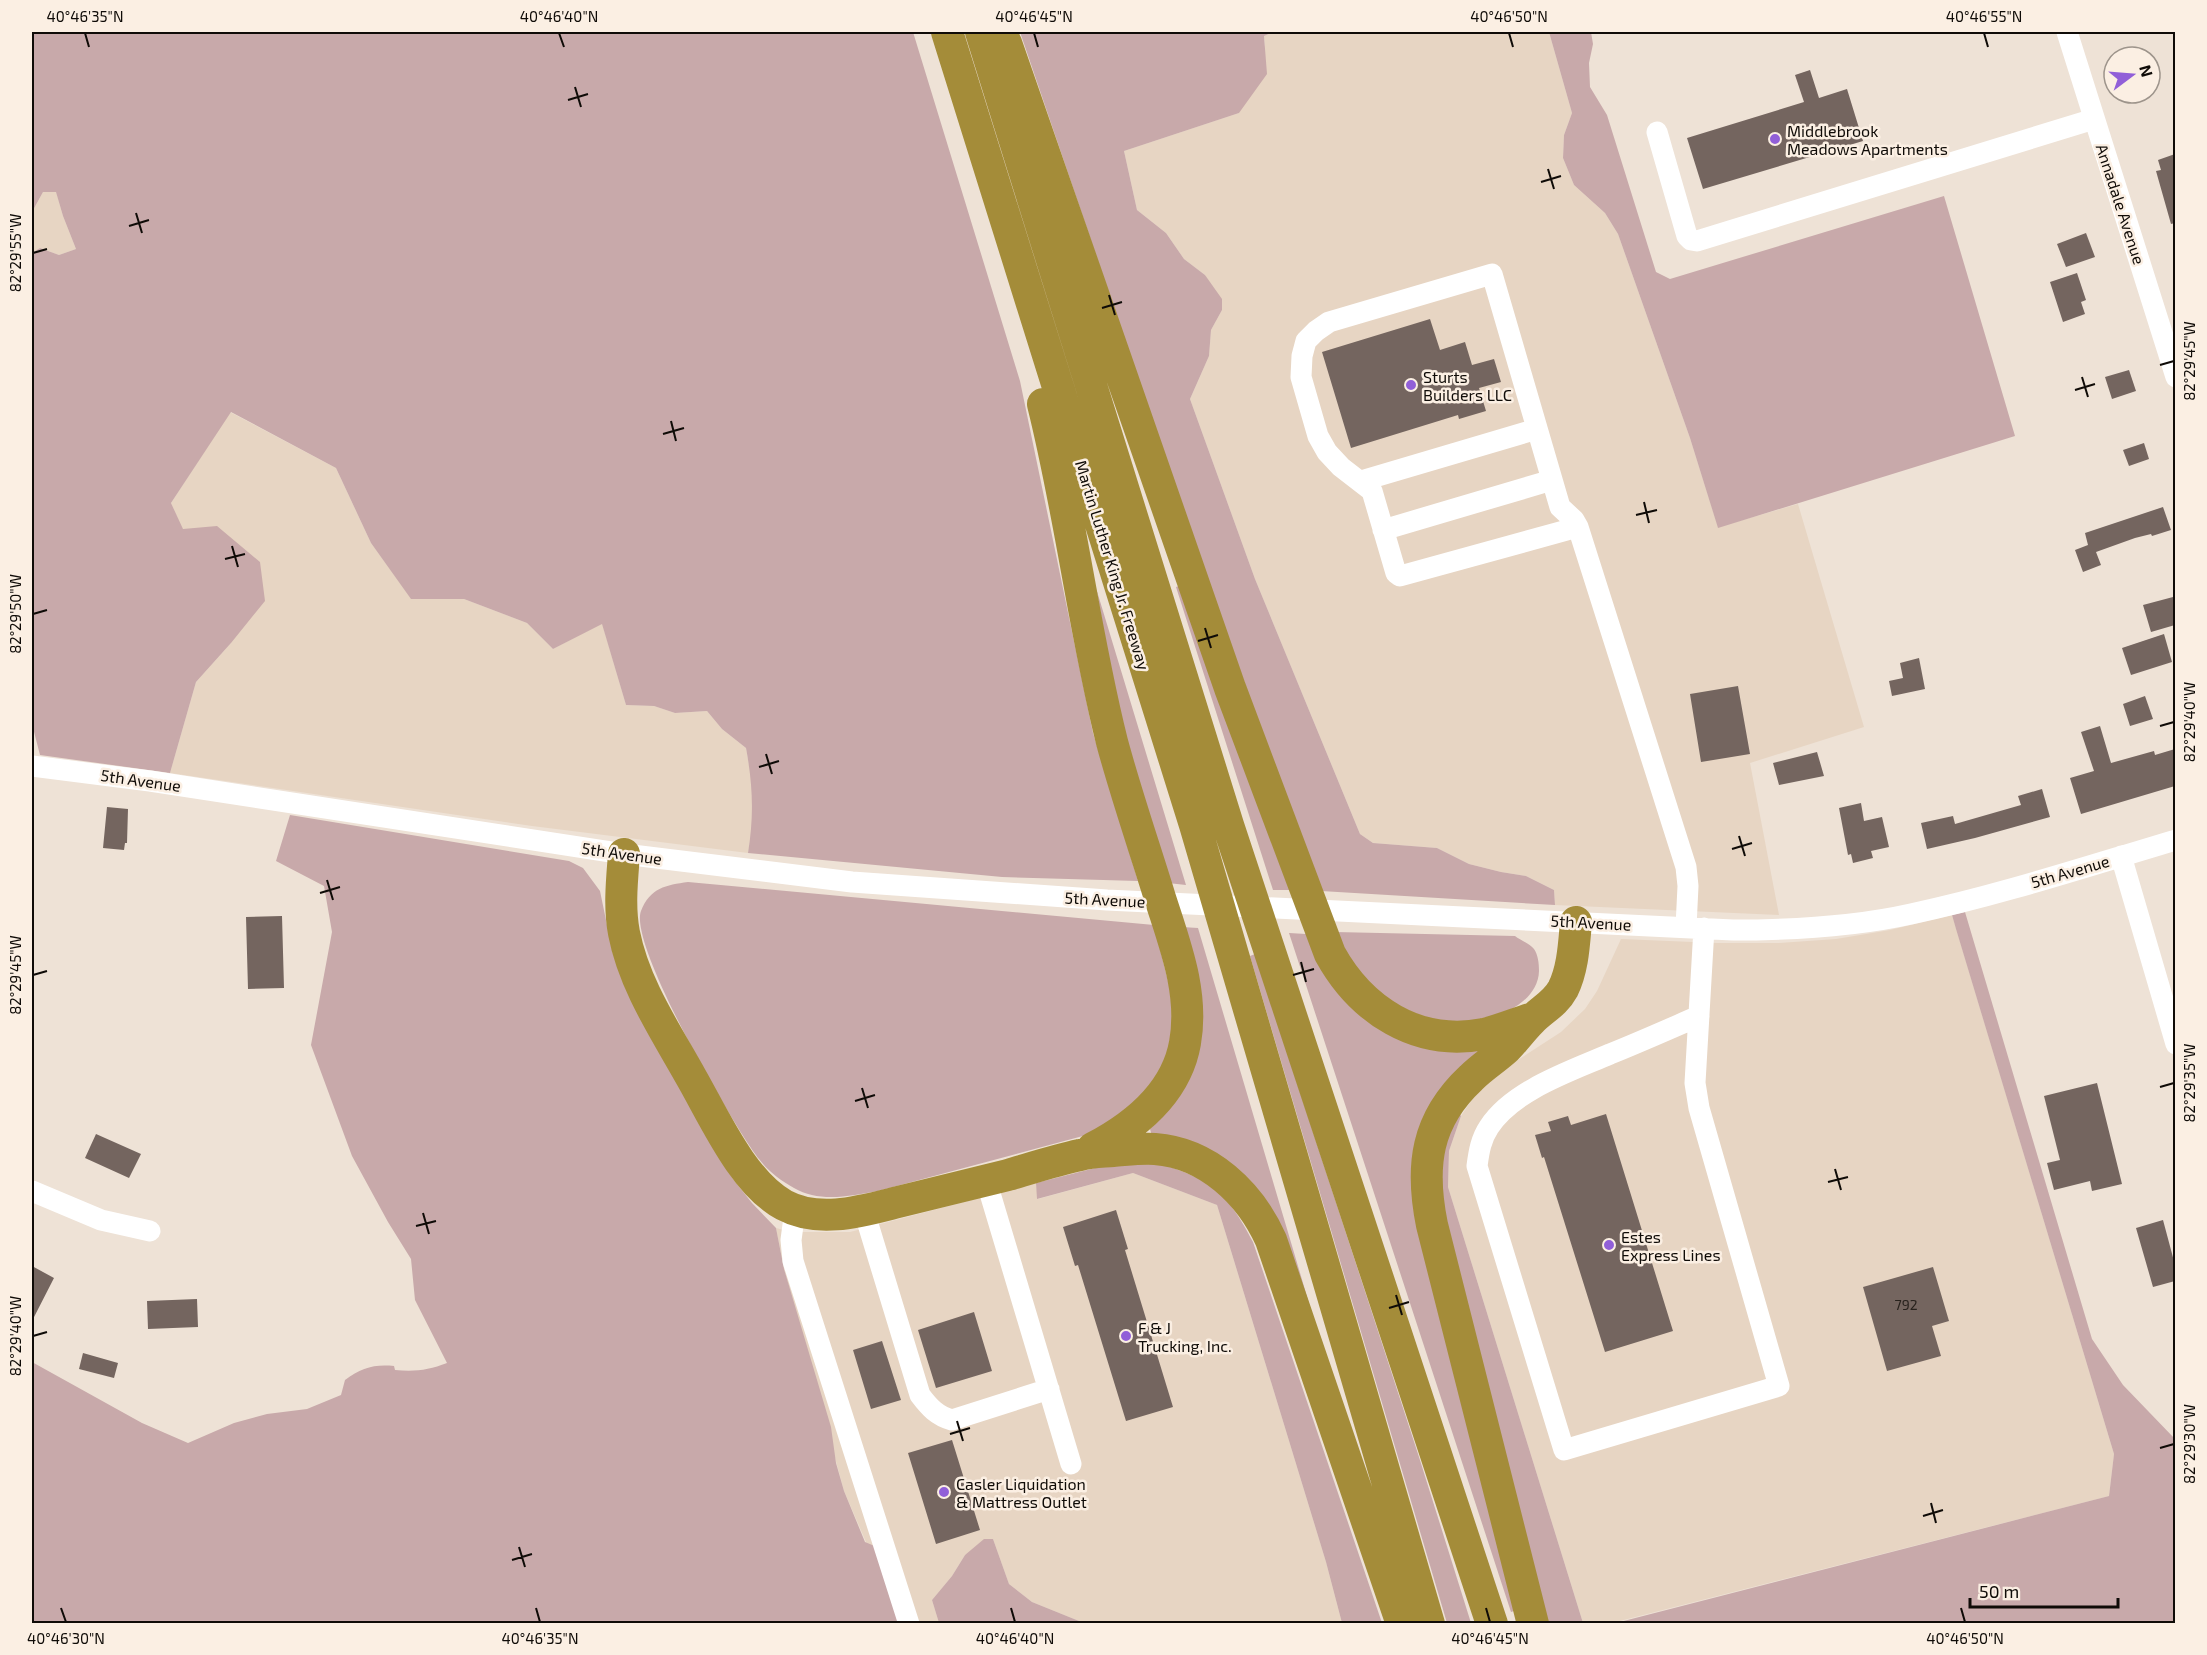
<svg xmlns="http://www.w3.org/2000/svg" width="2207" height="1655" font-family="'Exo 2',sans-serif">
<rect width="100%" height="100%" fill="#eee2d6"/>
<!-- built -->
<path fill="#e7d5c3" d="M1273 32H1549L1572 113 1564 135 1563 158 1574 185 1605 213 1618 234 1690 438 1718 527 1798 504 1864 727 1750 763 1779 915 1555 905 1554 890 1526 876 1501 872 1469 864 1437 848 1373 843 1360 834 1255 579 1190 399 1209 356 1211 330 1222 310 1205 275 1184 259 1166 233 1137 210 1124 151 1239 113 1265 45 1264 36Z
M56 191 63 216 76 249 59 255 40 248 32 253V212L43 192Z
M230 412 336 468 371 543 411 598 464 599 527 623 553 649 602 623 626 705 654 706 675 713 707 711 722 729 746 748 752 782V830L748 853 532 826 170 773 196 682 231 643 171 503Z
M1952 915 2114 1454 2109 1496 1612 1623H1583L1448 1187 1449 1151 1461 1116 1479 1089 1510 1065 1561 1032 1585 1009 1597 991 1621 939 1717 943H1779L1836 939 1890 930Z
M1133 1173 1217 1205 1326 1562 1342 1623H1084L1032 1602 1009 1584 993 1539 965 1555 952 1576 932 1600 939 1623H901L844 1491 784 1269 776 1228 791 1232H850L1036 1183 1038 1199Z"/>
<!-- green -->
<path fill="#c8a9aa" d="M32 32H913L1020 381 1093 733 1138 881 1002 877 748 853C754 816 753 786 746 748L722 729 707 711 675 713 654 706 626 705 602 624 553 649 527 623 464 599H411L371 543 336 468 231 412 171 503 183 529 217 526 260 562 265 601 231 643 196 682 170 773 40 755 32 724V253L40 248 59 255 76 249 63 216 56 192H43L32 212Z
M1020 32H1273L1264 36 1267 74 1239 113 1124 151 1137 210 1166 233 1184 259 1205 275 1222 299V310L1211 330 1209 356 1190 399 1255 579 1360 834 1373 843 1437 848 1469 864 1501 872 1526 876 1554 890 1555 905 1321 891C1214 607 1118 319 1020 32Z
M1549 32H1591L1593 44 1589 63 1590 87 1607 115 1656 272 1670 279 1944 196 2015 436 1718 528 1690 438 1618 234 1605 213 1574 185 1563 158 1564 135 1572 113Z
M1182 585 1292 890H1273L1176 587Z
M1096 588 1186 885 1168 883 1117 704Z
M290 815 569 861 583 868 600 891 613 954 714 1148 733 1179 752 1203 776 1228 784 1269 831 1427 836 1463 844 1491 865 1542 877 1547 901 1623H32V1362L142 1423 188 1443 234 1423 267 1414 307 1409 341 1395 345 1380C361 1368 374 1364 394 1366L395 1370C415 1372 429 1370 447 1363L415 1300 411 1259 388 1222 352 1156 311 1045 332 932 324 886 276 861Z
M688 882 1154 925 1171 993 1172 1019 1170 1044 1161 1069 1146 1096 1094 1133 878 1191C851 1196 819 1203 794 1188 780 1180 769 1172 759 1159 734 1127 628 945 641 911 650 888 666 885 688 882Z
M1965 912 2092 1339 2123 1385 2175 1439V1623L1612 1624 2109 1496 2114 1454 1956 929 1952 915Z
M1182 927 1198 928 1324 1354 1284 1242 1152 1136 1150 1129 1166 1111Z
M1335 932 1515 936C1520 940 1530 944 1534 949 1538 955 1539 963 1539 971 1538 1008 1484 1024 1453 1022 1425 1020 1395 1007 1373 989 1356 975 1346 952 1335 932Z
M1289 933 1306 934 1344 997 1487 1043 1425 1120 1517 1610 1511 1612Z
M1255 954 1419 1457 1471 1623H1447L1250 956Z
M1456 1110 1461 1116 1449 1151 1448 1187 1583 1623H1548L1439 1211 1437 1158Z
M1154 1162C1209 1178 1227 1191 1253 1242L1382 1623H1342L1326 1562 1217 1205 1133 1173 1037 1199 1036 1183 1103 1166Z
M984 1539H993L1009 1584 1032 1602 1084 1623H939L932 1600 952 1576 965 1555Z"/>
<!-- building -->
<path fill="#74655f" d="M1810 70 1819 98 1847 89 1863 141 1703 189 1687 138 1804 102 1795 75Z
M2175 154V223L2171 224 2156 171 2161 170 2158 160Z
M2086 233 2095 257 2066 267 2057 244Z
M2077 273 2086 300 2081 302 2085 314 2063 322 2050 282Z
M1430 319 1440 350 1465 342 1472 365 1494 359 1501 382 1479 388 1486 411 1459 419 1458 415 1351 448 1322 352Z
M2129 370 2136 391 2112 399 2105 377Z
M2144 443 2149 459 2129 466 2123 450Z
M2163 507 2171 530 2152 536 2151 534 2135 538 2096 552 2101 565 2083 572 2075 550 2088 545 2085 533Z
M2173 597 2175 607V625L2151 632 2143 605Z
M2164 634 2172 662 2131 675 2122 648Z
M1919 658 1925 689 1892 696 1889 681 1903 678 1900 663Z
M1738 686 1750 754 1701 762 1690 694Z
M2145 696 2153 719 2130 726 2123 704Z
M2100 726 2111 763 2154 751 2155 755 2175 749V786L2081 814 2070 778 2094 771 2081 732Z
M1817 752 1824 776 1779 785 1773 763Z
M2042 789 2050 817 1975 838 1927 849 1921 823 1953 816 1955 824 2021 805 2018 796Z
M1861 803 1864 821 1882 817 1889 847 1871 851 1873 858 1853 863 1851 854 1848 855 1839 808Z
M107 807 128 809 127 843H125L124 850 103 848Z
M282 916 284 988 248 989 246 917Z
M2097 1083 2122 1184 2092 1191 2090 1181 2054 1190 2047 1163 2060 1160 2044 1096Z
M1606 1114 1673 1331 1605 1352 1544 1157 1542 1158 1535 1135 1551 1131 1548 1122 1568 1116 1571 1125Z
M96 1134 141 1154 129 1178 85 1158Z
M1116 1210 1128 1249 1125 1250 1173 1407 1126 1421 1078 1265 1075 1266 1063 1227Z
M2163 1220 2175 1265V1281L2153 1287 2136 1228Z
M32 1266 54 1278 32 1321Z
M1933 1267 1949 1321 1932 1326 1941 1356 1887 1371 1863 1287Z
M197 1299 198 1327 148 1329 147 1301Z
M974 1312 992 1371 936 1388 918 1330Z
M882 1341 901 1400 871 1409 853 1350Z
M83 1353 118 1363 114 1378 79 1369Z
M952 1440 980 1530 936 1544 908 1453Z"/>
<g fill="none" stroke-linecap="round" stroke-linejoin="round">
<!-- minor -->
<path stroke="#fff" stroke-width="21" d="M2067 32 2176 377
M1657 132 1687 236 1691 240 1697 241 2094 119
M1361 481 1537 429
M1578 527 1400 576 1396 573 1372 491 1341 467 1327 452 1318 436 1301 377 1302 356 1306 341 1316 331 1329 322 1492 274 1560 507 1574 520 1578 527 1686 867 1688 886 1686 927
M1383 530 1552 480
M32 766 150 781 624 854 852 882 1107 900 1733 930C1792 930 1853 927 1911 914 2000 895 2088 866 2176 840
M2121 856 2176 1044
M1699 1016C1669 1029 1640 1042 1610 1054 1571 1071 1513 1090 1489 1127 1481 1139 1479 1151 1477 1166L1564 1450 1779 1386 1699 1108 1695 1083 1704 928
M986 1180 1071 1464
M32 1191 101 1220 150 1231
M795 1210 791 1240 793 1261 909 1624
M864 1211 920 1395C929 1407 937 1416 952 1420L1049 1389"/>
<!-- highway -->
<path stroke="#a48c39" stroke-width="32" d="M947 32 1195 825 1429 1624
M981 32 1228 825 1492 1624
M1006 43 1230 688 1330 954C1361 1010 1417 1047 1484 1034 1500 1030 1517 1023 1533 1018
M1043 404C1071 516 1084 631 1112 742 1126 794 1144 846 1160 898 1175 945 1194 993 1185 1043 1176 1094 1135 1126 1093 1148
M624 854C622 880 619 907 624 933 634 985 666 1032 691 1077 714 1117 743 1183 784 1205 819 1224 862 1211 898 1202 935 1193 971 1184 1008 1175 1032 1168 1056 1160 1080 1155 1091 1152 1102 1152 1113 1151 1127 1150 1141 1148 1155 1149 1208 1153 1250 1193 1271 1240L1402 1624
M1533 1624 1432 1225C1420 1166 1426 1120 1471 1078 1482 1067 1495 1059 1506 1049 1515 1040 1522 1030 1531 1021 1541 1010 1555 1004 1563 989 1573 969 1574 944 1576 922"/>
</g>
<!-- ticks -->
<path fill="none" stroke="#0f0b07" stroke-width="2" d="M85 33 89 47M559 33 564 47M1034 33 1038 47M1509 33 1513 47M1984 33 1988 47M575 87 581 107M568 100 588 94M1548 169 1554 189M1541 182 1561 176M136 213 142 233M129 226 149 220M33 253 47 249M1109 295 1115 315M1102 308 1122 302M2160 365 2174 361M2082 377 2088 397M2075 390 2095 384M671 421 676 441M663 434 684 428M1644 502 1649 523M1636 515 1657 510M232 546 238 567M225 559 245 554M33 614 47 610M1205 628 1211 648M1198 641 1218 635M2160 726 2174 722M766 754 772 774M759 767 779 761M1739 836 1745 856M1732 849 1752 843M327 880 333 900M320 893 340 887M1301 962 1306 982M33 975 47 971M1293 975 1314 969M2160 1087 2174 1083M862 1088 868 1108M855 1101 875 1095M1835 1169 1841 1190M1828 1182 1848 1177M423 1213 429 1234M416 1226 436 1221M1396 1295 1402 1315M1389 1308 1409 1302M33 1336 47 1332M957 1421 963 1441M950 1434 970 1428M2160 1448 2174 1444M1931 1503 1936 1523M1923 1516 1943 1510M519 1547 525 1567M512 1560 532 1554M61 1608 66 1622M536 1608 540 1622M1011 1608 1015 1622M1486 1608 1490 1622M1961 1608 1965 1622"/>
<!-- markers -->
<g fill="#915fd8" stroke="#fbefe3" stroke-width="2">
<circle cx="1775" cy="139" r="6"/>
<circle cx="1411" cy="385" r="6"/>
<circle cx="1609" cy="1245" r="6"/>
<circle cx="1126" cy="1336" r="6"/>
<circle cx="944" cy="1492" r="6"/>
</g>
<g text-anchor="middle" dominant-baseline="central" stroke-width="5" stroke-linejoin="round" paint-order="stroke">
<!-- number labels -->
<g font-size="14" fill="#28221d">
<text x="1906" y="1304">792</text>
</g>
<!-- poi labels -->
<g font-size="16" fill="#0f0b07" stroke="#fbefe3" text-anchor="start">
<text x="1787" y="130">Middlebrook<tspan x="1787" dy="18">Meadows Apartments</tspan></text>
<text x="1423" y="376">Sturts<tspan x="1423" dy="18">Builders LLC</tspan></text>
<text x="1621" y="1236">Estes<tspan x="1621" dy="18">Express Lines</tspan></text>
<text x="1138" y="1327">F &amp; J<tspan x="1138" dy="18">Trucking, Inc.</tspan></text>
<text x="956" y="1483">Casler Liquidation<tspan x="956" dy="18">&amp; Mattress Outlet</tspan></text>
</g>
<!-- street labels -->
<g font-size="16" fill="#0f0b07" stroke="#fbefe3">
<text transform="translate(2121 204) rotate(72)">Annadale Avenue</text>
<text transform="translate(1113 565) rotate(73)">Martin Luther King Jr. Freeway</text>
<text transform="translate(141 780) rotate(8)">5th Avenue</text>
<text transform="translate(622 853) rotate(8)">5th Avenue</text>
<text transform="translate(2070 871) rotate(-16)">5th Avenue</text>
<text transform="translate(1105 899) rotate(3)">5th Avenue</text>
<text transform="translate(1591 922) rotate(3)">5th Avenue</text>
</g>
</g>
<!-- border -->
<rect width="2207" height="1655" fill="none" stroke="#fbefe3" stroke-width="66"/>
<!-- north arrow -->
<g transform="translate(2132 75) rotate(74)"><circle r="28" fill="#fbefe3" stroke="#9d948b" stroke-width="1.5"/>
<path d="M0-4.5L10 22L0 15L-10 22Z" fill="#915fd8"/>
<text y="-9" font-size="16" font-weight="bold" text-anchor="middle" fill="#0f0b07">N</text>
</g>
<!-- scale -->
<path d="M1970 1598v9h148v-9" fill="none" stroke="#0f0b07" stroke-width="3"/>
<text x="1979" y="1598" font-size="18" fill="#0f0b07" stroke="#fbefe3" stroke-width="4.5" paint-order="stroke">50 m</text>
<rect x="33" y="33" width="2141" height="1589" fill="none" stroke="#0f0b07" stroke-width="2"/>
<g font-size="15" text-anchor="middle" fill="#0f0b07">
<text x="85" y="22">40°46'35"N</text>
<text x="559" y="22">40°46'40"N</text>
<text x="1034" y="22">40°46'45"N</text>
<text x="1509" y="22">40°46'50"N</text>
<text x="1984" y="22">40°46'55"N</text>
<text transform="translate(16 253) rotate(-90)" y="5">82°29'55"W</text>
<text transform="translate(2190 361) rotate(-90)" y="5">82°29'45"W</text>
<text transform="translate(16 614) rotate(-90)" y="5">82°29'50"W</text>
<text transform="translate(2190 722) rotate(-90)" y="5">82°29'40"W</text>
<text transform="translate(16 975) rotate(-90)" y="5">82°29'45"W</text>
<text transform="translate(2190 1083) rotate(-90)" y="5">82°29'35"W</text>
<text transform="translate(16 1336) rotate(-90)" y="5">82°29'40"W</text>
<text transform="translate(2190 1444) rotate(-90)" y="5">82°29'30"W</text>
<text x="66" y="1644">40°46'30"N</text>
<text x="540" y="1644">40°46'35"N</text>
<text x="1015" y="1644">40°46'40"N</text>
<text x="1490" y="1644">40°46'45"N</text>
<text x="1965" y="1644">40°46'50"N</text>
</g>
</svg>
